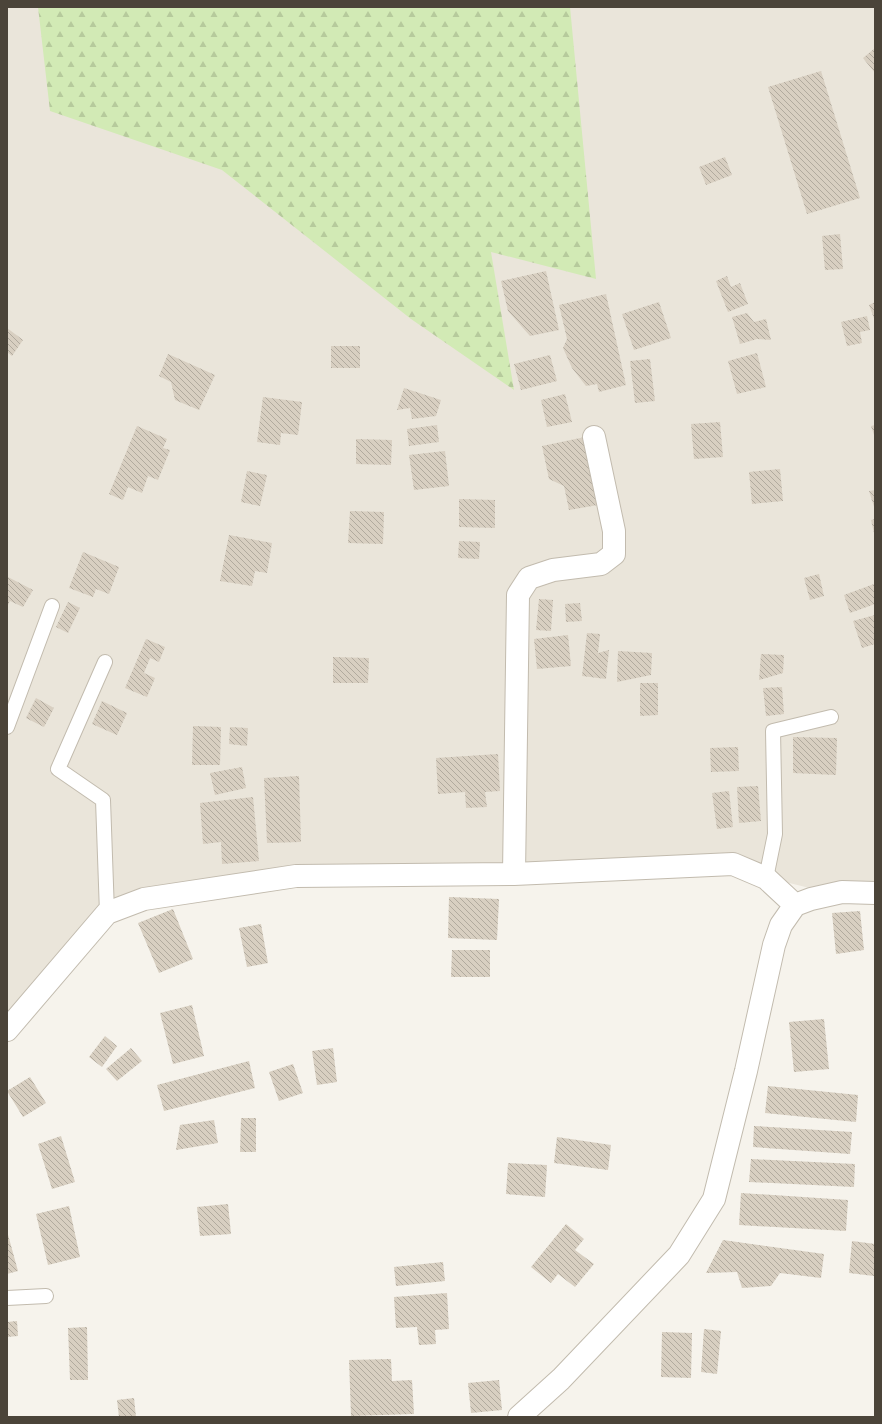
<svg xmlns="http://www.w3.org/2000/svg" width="882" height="1424" font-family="'Roboto Condensed',sans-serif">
<defs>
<pattern id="forest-firs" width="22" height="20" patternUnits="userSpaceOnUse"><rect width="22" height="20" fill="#d2eab5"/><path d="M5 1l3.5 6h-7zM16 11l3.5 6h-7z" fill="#b6ca9c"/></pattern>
<pattern id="building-back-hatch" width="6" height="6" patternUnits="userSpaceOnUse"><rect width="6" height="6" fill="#d8cfc1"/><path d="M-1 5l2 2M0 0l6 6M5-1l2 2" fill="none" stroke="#b1aa9e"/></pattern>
</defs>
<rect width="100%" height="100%" fill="#f6f3ec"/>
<!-- residential -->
<path fill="#eae5da" d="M7 7H875V897L842 896 732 869 295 881 108 917 7 1038Z"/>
<!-- forest -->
<path fill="url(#forest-firs)" d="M38 7H570L596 279 491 252 514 390 411 319 222 170 50 111Z"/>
<!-- building -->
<path fill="url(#building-back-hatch)" d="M875 48V73L863 58Z
M821 71 860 198 807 214 768 87Z
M725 157 732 175 706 185 699 167Z
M840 234 843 269 825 270 822 236Z
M546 271 559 330 530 336 508 311 501 281Z
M727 276 731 287 740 283 748 304 728 312 716 281Z
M606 294 626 385 599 392 597 384 586 386 572 368 563 348 567 339 559 305Z
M659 302 671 338 634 350 622 314Z
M875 302V321L869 305Z
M747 313 754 322 766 319 771 340 757 339 740 344 732 317Z
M867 316 870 330 860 332 862 343 847 346 841 322Z
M7 328 23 340 12 356 7 352Z
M331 346H360V368H331Z
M757 353 766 387 737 394 728 361Z
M168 354 215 375 199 410 175 400 171 382 159 376Z
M550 355 557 381 521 390 514 364Z
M650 359 655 401 635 403 630 361Z
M404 388 441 400 436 416 412 419 410 408 397 410Z
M565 394 572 422 547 427 541 400Z
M263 397 302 402 298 435 281 433 280 445 257 442Z
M720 422 723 457 694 459 691 424Z
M437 425 439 442 409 446 407 429Z
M875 425V438L871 426Z
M137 426 167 439 163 448 170 450 158 480 148 476 142 493 128 487 123 500 109 494Z
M585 437 598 505 569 510 564 486 549 479 542 446Z
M356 439 392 440 391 465 356 464Z
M445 451 449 486 414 490 409 455Z
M780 469 783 501 752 504 749 472Z
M247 471 267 475 260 506 241 502Z
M875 490V510L869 491Z
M459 499 495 500V528L459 527Z
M350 511 384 512 383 544 348 543Z
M875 519V533H874L871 520Z
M229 535 272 543 267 573 255 571 252 586 220 581Z
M459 541 480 542 479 559 458 558Z
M83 552 119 567 109 594 96 589 93 597 69 588Z
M819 574 824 596 810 600 804 578Z
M8 577 33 590 23 607 10 601 7 607Z
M874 584 875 604 850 613 844 595Z
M539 599 553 600 551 631 536 630Z
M68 602 80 608 68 633 56 627Z
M580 603 582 621 566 622 565 604Z
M875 615V644L862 648 853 621Z
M587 633 600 634 598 653 609 650 606 679 582 676Z
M568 635 571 666 537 669 534 639Z
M146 639 165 647 159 662 150 658 144 673 155 678 147 697 125 688Z
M618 651 652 653 651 675 617 682Z
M761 654 784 655 783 673 759 680Z
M333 657 369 658 368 683H333Z
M640 683H658V715L640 716Z
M782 687 784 714 766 716 763 688Z
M36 698 54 708 44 727 26 718Z
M102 701 127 713 117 735 92 724Z
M193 726 221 727 220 765H192Z
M230 727 248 728 247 746 229 744Z
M793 737 837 738 836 775 793 773Z
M738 747 739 771 711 772 710 748Z
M498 754 500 791 485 792 487 807 466 808 465 792 438 794 436 758Z
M242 767 246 788 215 795 210 773Z
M299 776 301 842 267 843 264 778Z
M758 786 761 821 739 823 737 787Z
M729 791 733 827 717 829 712 793Z
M253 797 259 861 222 864 221 842 203 844 200 803Z
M449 897 499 899 497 940 448 938Z
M173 909 193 959 159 973 138 923Z
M860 911 864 950 836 954 832 913Z
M261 924 268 963 247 967 239 928Z
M452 950H490V977H451Z
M192 1005 204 1056 173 1064 160 1013Z
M824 1019 829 1069 794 1072 789 1022Z
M105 1036 117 1046 102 1067 89 1057Z
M131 1048 142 1061 117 1081 106 1069Z
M333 1048 337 1082 317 1085 312 1051Z
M249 1061 255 1088 164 1111 157 1085Z
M293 1064 303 1093 279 1101 269 1072Z
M30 1077 46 1103 23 1117 7 1091Z
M768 1086 858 1095 856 1122 765 1113Z
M241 1118H256V1152H240Z
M214 1120 218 1143 176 1150 180 1125Z
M754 1126 852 1132 850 1154 753 1147Z
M61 1136 75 1182 52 1189 38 1144Z
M557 1137 611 1145 608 1170 554 1163Z
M751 1159 855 1164 854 1187 749 1182Z
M508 1163 547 1165 545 1197 506 1194Z
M741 1193 848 1200 846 1231 739 1225Z
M228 1204 231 1234 200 1236 197 1207Z
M69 1206 80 1257 48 1265 36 1214Z
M566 1224 584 1239 575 1250 594 1264 575 1287 558 1274 551 1283 531 1267Z
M7 1231 18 1271 7 1274Z
M723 1240 824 1254 821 1278 780 1273 771 1286 742 1288 737 1272 706 1273Z
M852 1241 875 1244 874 1276 849 1273Z
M443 1262 445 1281 396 1286 394 1267Z
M447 1293 449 1329 435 1330 436 1344 419 1345 417 1327 396 1328 394 1297Z
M17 1321 18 1336 7 1337V1322Z
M87 1327 88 1380H70L68 1328Z
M704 1329 721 1331 717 1374 701 1372Z
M662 1332 692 1333 691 1378 661 1377Z
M391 1359 392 1381 412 1380 414 1414 351 1416 349 1360Z
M499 1380 502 1410 471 1413 468 1383Z
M134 1398 136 1417H119L117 1400Z"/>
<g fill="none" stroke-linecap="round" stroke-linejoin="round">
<defs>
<path id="service" d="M105 662 58 769 103 800 107 913
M7 727 52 606
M766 878 775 834 773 731 831 717
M7 1298 46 1296"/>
<path id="minor" d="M514 874 518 595 529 578 553 570 601 564 614 554V531L594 437
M7 1030 107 913 144 899 296 876 514 874 733 864 766 878 795 905
M519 1417 561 1379 679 1255 714 1199 746 1071 774 945 781 925 795 905 811 899 842 892 875 893"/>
</defs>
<!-- service casing -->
<use href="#service" stroke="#c2bbae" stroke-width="16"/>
<!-- minor casing -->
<use href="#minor" stroke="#c2bbae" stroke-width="24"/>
<!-- service -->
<use href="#service" stroke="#fff" stroke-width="14"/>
<!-- minor -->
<use href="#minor" stroke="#fff" stroke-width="22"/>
</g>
<!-- border -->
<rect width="882" height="1424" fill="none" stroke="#4b4439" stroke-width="16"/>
</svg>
